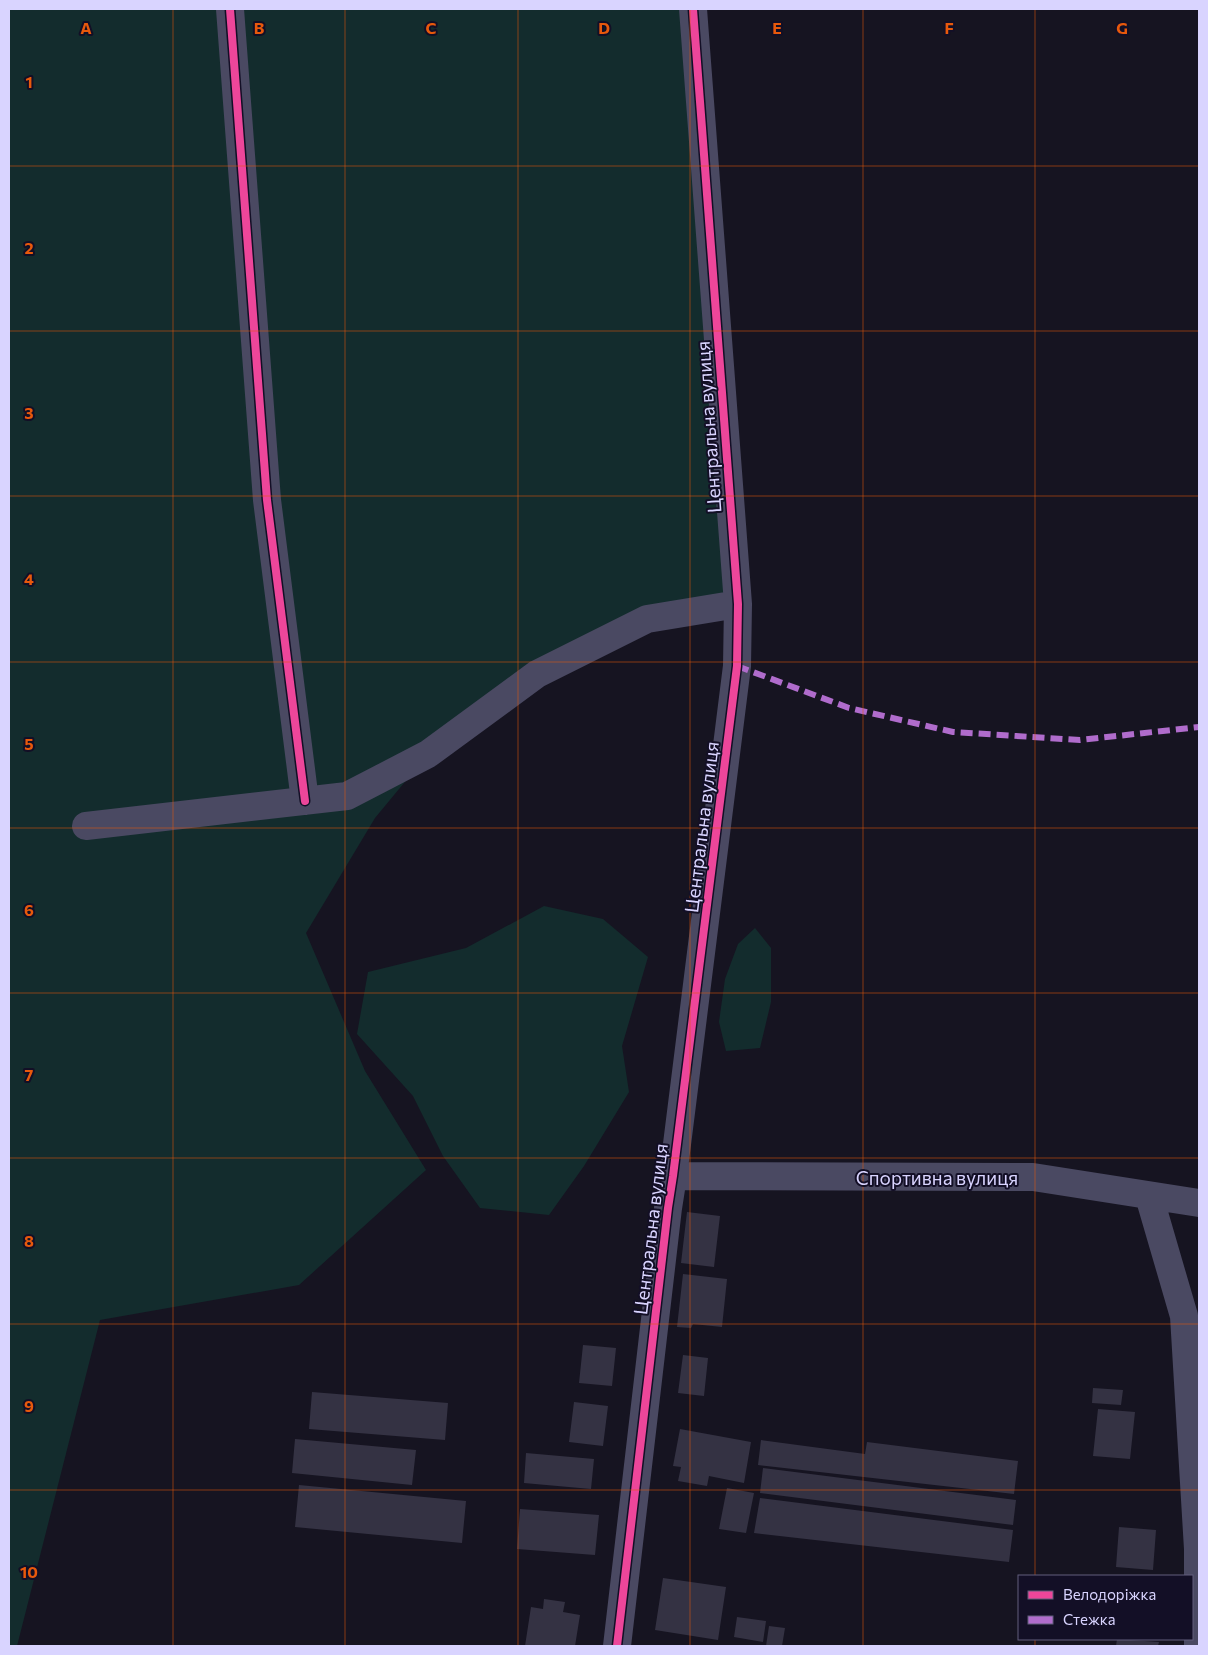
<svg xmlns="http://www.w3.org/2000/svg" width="1208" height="1655" font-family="Commissioner,sans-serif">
<rect width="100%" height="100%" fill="#161421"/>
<!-- green -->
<path fill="#132c2d" d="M9 9H693L738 604 647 619 428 754 375 818 306 933 365 1071 426 1170 299 1285 100 1320 17 1646H9Z
M544 906 603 919 648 957 622 1046 629 1092 584 1166 549 1215 480 1208 443 1156 413 1096 357 1034 368 972 466 948Z
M755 928 771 948V1002L760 1048 726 1051 719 1022 725 979 738 944Z"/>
<!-- building -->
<path fill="#343243" d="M687 1212 720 1216 714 1267 681 1263Z
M683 1274 727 1279 722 1327 693 1324 691 1328 677 1327Z
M583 1345 616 1348 612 1386 579 1383Z
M683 1355 708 1358 704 1396 678 1393Z
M1093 1388 1123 1390 1121 1405 1092 1403Z
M312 1392 448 1403 445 1440 309 1429Z
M574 1402 608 1406 603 1446 569 1442Z
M1098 1409 1135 1412 1130 1459 1093 1456Z
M680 1429 751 1442 744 1483 709 1476 707 1486 678 1481 681 1467 673 1466Z
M295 1439 416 1450 412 1485 292 1473Z
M761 1440 865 1454 867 1442 1018 1461 1014 1494 758 1465Z
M526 1453 594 1459 591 1489 524 1483Z
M763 1468 1016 1500 1013 1525 760 1493Z
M299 1485 466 1501 462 1543 295 1527Z
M727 1488 754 1493 746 1533 719 1529Z
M760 1498 1013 1530 1009 1562 754 1533Z
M520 1509 599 1515 595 1555 517 1549Z
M1119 1527 1156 1530 1153 1570 1116 1567Z
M663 1578 726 1587 718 1640 655 1630Z
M544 1599 565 1602 563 1612 580 1615 575 1646H525L531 1607 543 1609Z
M737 1617 766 1621 763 1642 734 1637Z
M769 1626 785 1628 782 1646H766Z
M1117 1639 1159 1642 1158 1646H1116Z"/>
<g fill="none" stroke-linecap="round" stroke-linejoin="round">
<!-- minor -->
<path stroke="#4a4962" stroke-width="28" d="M230 9 267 500 305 801
M86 826 347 796 428 754 537 674 647 619 738 604
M673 1176 1033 1177 1199 1203
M1149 1196 1184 1316 1198 1549V1646
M617 1646 668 1208 673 1176 737 666 738 604 693 9"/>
<!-- quiet -->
<path stroke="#b06ccc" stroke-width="6" stroke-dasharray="12 6" stroke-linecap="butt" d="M737 666 849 708 953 732 1080 740 1199 727"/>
<defs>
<path id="cycleway" d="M230 9 267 500 305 801
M617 1646 668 1208 673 1176 737 666 738 604 693 9"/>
</defs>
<!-- cycleway casing -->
<use href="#cycleway" stroke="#130f26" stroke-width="11"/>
<!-- cycleway -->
<use href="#cycleway" stroke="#ed469a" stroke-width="8"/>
</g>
<!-- grid -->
<path fill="none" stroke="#e8590c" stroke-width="1" stroke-opacity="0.55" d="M173 9V1646M345 9V1646M518 9V1646M690 9V1646M863 9V1646M1035 9V1576M9 166H1199M9 331H1199M9 496H1199M9 662H1199M9 828H1199M9 993H1199M9 1158H1199M9 1324H1199M9 1490H1199M1035 1639V1646"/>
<g text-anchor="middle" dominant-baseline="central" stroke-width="4" stroke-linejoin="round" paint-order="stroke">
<!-- street labels -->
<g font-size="19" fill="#d9d4ff" stroke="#130f26">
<text transform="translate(708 427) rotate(-94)">Центральна вулиця</text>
<text transform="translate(701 827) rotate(-83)">Центральна вулиця</text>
<text x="937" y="1177">Спортивна вулиця</text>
<text transform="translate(650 1229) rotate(-83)">Центральна вулиця</text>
</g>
</g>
<g font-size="16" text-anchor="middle" font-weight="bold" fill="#e8590c" stroke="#130f26" stroke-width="4" stroke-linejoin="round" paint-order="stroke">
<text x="86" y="34">A</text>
<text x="259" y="34">B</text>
<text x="431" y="34">C</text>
<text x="604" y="34">D</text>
<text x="777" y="34">E</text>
<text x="949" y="34">F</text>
<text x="1122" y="34">G</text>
<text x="29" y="88">1</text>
<text x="29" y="254">2</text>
<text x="29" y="419">3</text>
<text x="29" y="585">4</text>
<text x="29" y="750">5</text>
<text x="29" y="916">6</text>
<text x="29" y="1081">7</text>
<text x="29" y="1247">8</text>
<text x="29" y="1412">9</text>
<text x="29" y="1578">10</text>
</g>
<!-- border -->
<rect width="1208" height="1655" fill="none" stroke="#d9d4ff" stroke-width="20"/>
<!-- legend -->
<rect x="1018" y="1575" width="175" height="65" fill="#130f26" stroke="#625e7d"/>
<rect x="1028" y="1591" width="25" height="8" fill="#ed469a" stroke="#625e7d"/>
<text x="1063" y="1600" font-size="15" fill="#d9d4ff">Велодоріжка</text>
<rect x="1028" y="1616" width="25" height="8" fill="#b06ccc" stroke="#625e7d"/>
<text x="1063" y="1625" font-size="15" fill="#d9d4ff">Стежка</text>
</svg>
